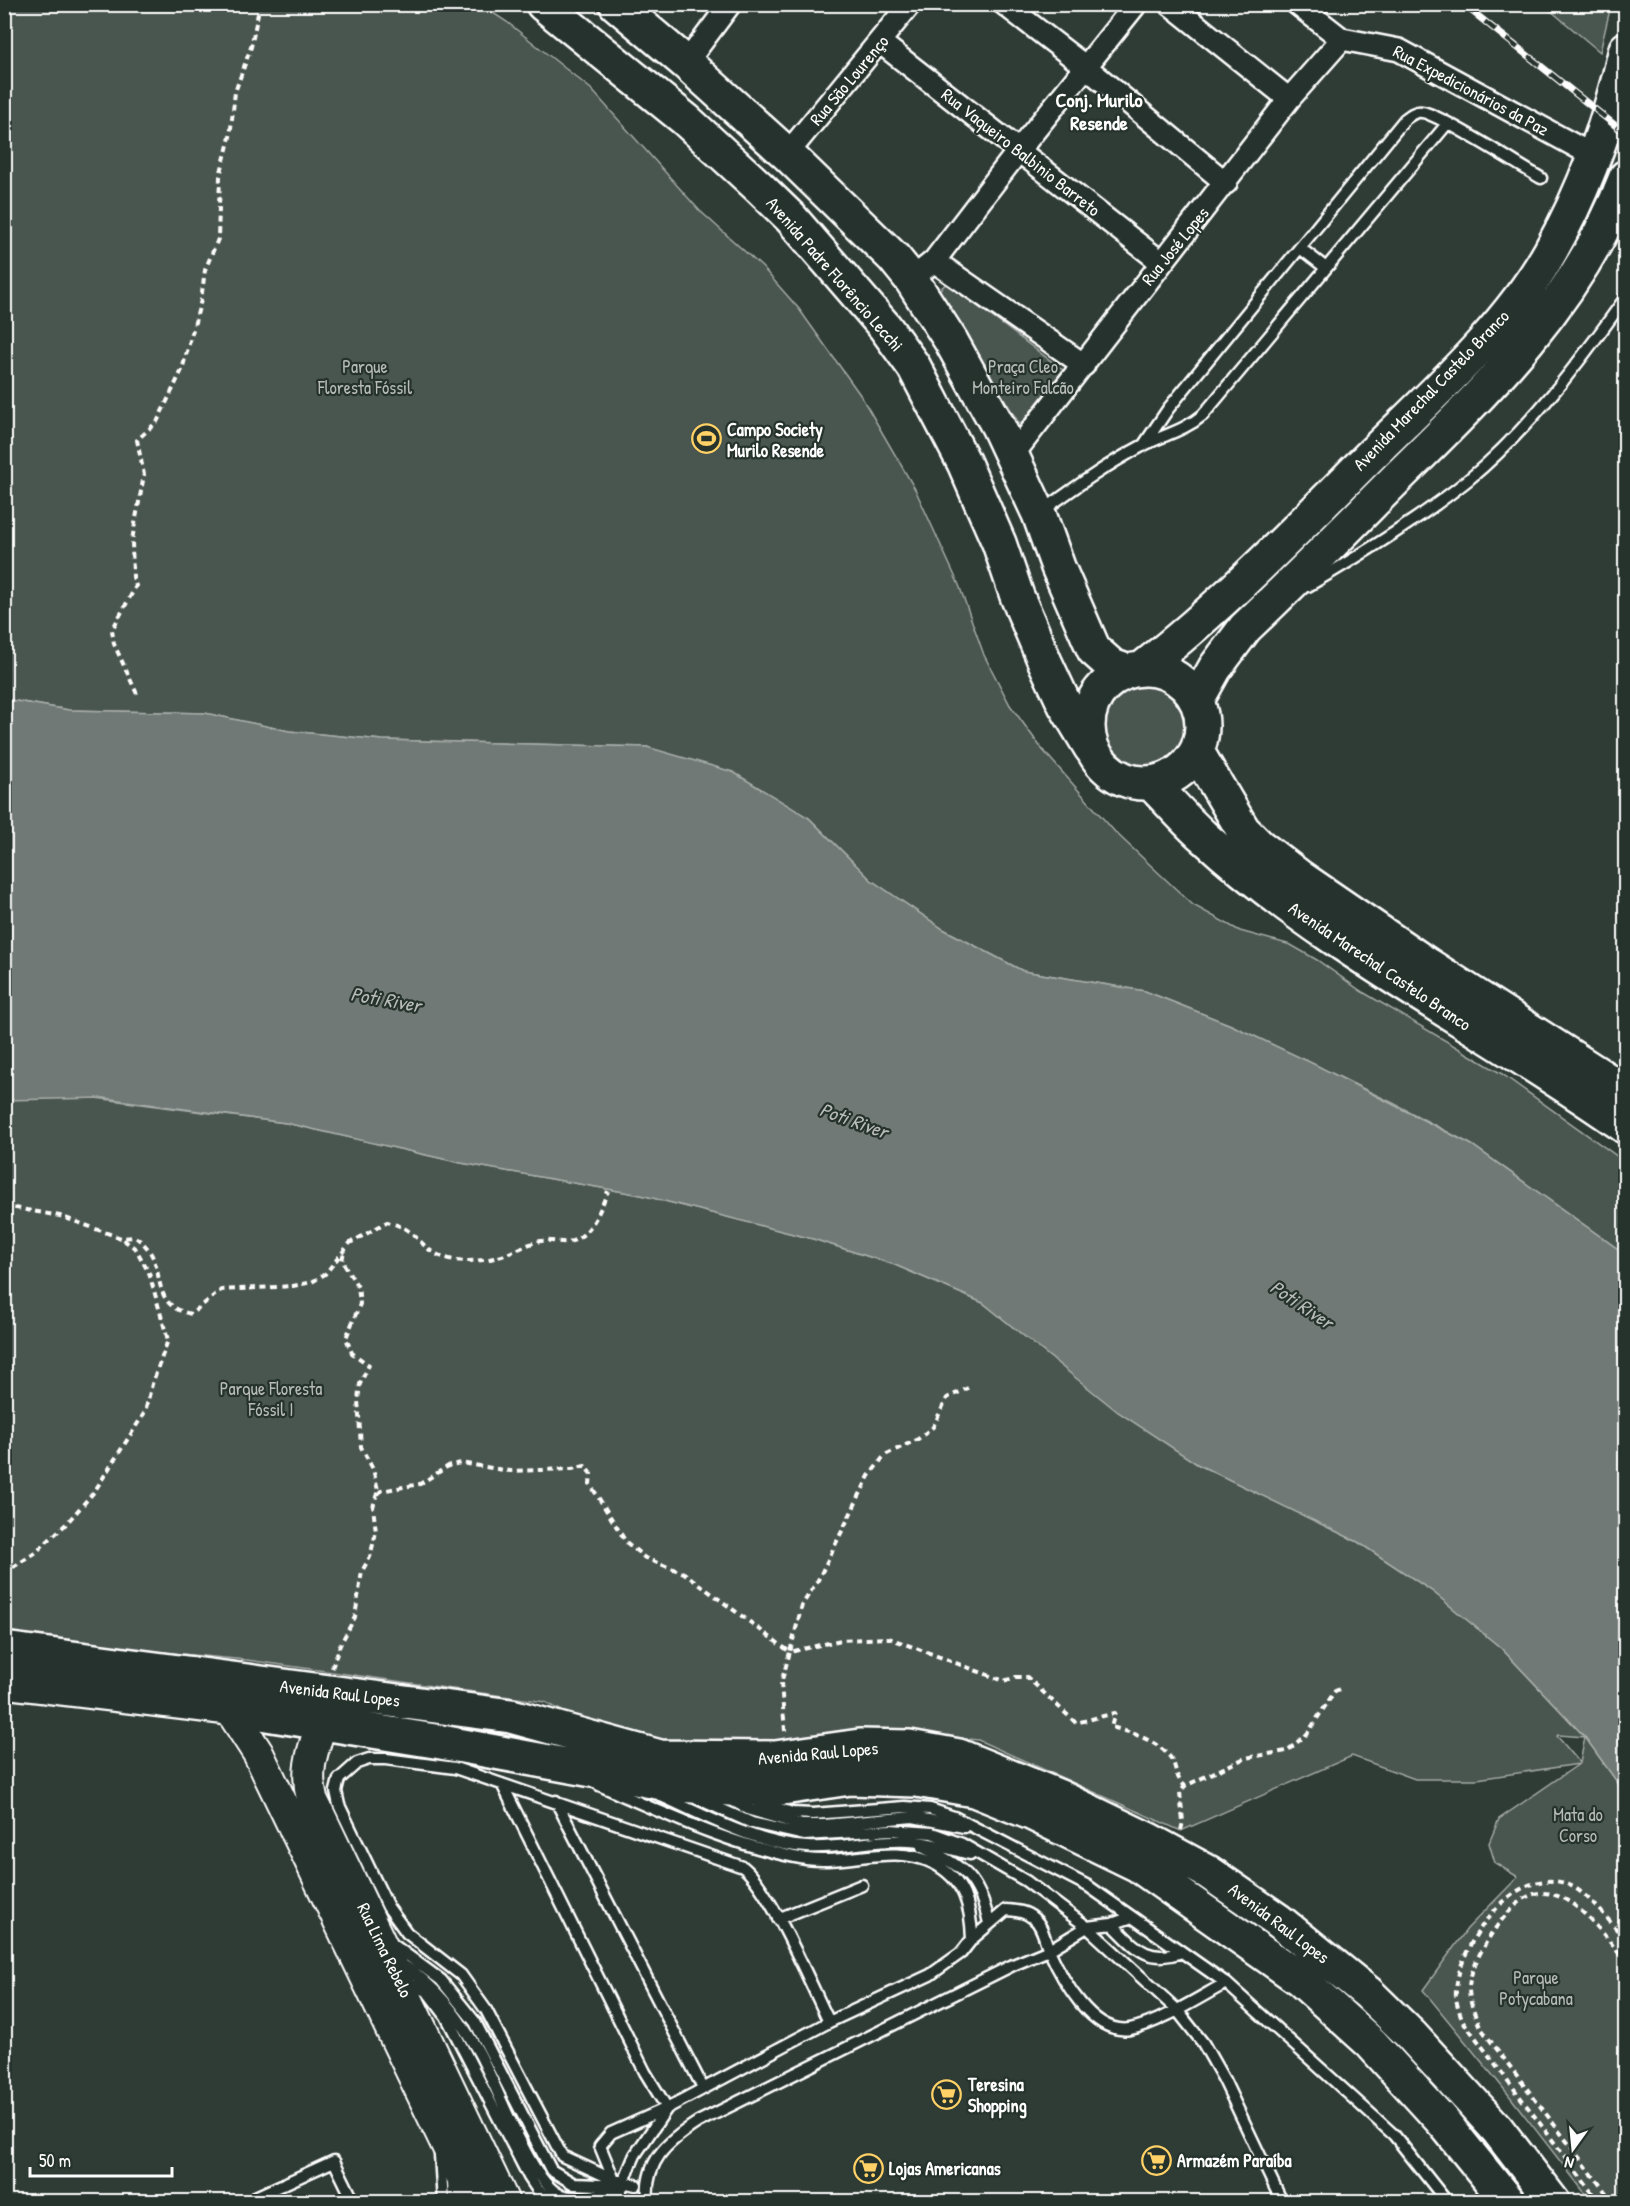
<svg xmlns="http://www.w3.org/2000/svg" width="1630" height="2206" font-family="'Patrick Hand',sans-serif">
<rect width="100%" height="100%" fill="#2f3b35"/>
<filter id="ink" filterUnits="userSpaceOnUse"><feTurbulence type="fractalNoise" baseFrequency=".0167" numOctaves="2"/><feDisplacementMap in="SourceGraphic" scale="12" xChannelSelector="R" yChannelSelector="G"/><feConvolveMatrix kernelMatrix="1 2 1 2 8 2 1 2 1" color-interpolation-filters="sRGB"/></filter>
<g filter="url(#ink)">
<!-- green -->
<path fill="#4a544f" stroke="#a4aaa7" stroke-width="1.5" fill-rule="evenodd" d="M4 5H481L507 22 591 89 699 210 763 268 799 309 861 396 915 489 959 585 984 655 1010 705 1042 749 1115 832 1193 905 1240 931 1291 945 1317 960 1361 991 1502 1074 1625 1162V1254L1472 1145 1393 1103 1231 1025 1145 991 1023 971 943 929 871 880 809 818 647 747 382 740 289 731 205 713 69 710 5 699Z
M1544 5H1611L1600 52Z
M947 283 1063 370 1020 425 939 290Z
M1099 726a46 46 0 1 1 92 0a46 46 0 1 1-92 0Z
M4 1086 286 1123 461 1163 641 1195 813 1239 895 1265 983 1303 1197 1464 1358 1542 1432 1591 1501 1648 1585 1737 1625 1793V2201H1591L1508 2094 1423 1990 1467 1929 1518 1877 1495 1863 1489 1843 1499 1819 1579 1764 1477 1779H1415L1352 1756 1181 1831 978 1740 906 1733 685 1748 591 1726 545 1702 247 1660 103 1647 5 1631ZM1558 1735 1585 1737 1580 1763 1557 1736Z"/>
<!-- water -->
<path fill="#707975" stroke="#a9afac" stroke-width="1.5" d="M4 699 69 710 205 713 289 731 382 740 647 747 733 772 809 818 871 880 943 929 1023 971 1145 991 1231 1025 1316 1065 1472 1145 1625 1254V1793L1585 1737 1501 1648 1432 1591 1358 1542 1197 1464 1118 1412 983 1303 895 1265 813 1239 641 1195 461 1163 286 1123 104 1098 5 1100Z"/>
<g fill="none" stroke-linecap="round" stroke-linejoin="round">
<defs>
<path id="lane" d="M1300 248 1326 268
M1143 446 1168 409 1405 119C1410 115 1415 111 1422 112 1439 114 1520 166 1541 178
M1041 512C1074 488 1106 465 1142 446 1163 435 1184 431 1203 415L1447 124
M1308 586C1363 554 1418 520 1468 480 1528 431 1581 360 1626 297
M502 1784 645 2072 667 2108 635 2155 624 2181
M599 1785C663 1813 737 1848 806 1859 849 1865 892 1843 933 1863 965 1879 971 1907 972 1939
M661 1796C706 1816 756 1844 807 1847 841 1849 874 1839 908 1841 929 1842 950 1849 970 1854
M696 1798 752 1823 804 1835 891 1830 932 1833 962 1844 1026 1881 1087 1927 1177 2010 1203 2043 1224 2080 1282 2202
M728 1798 750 1810 802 1825H824L913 1817 964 1827
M752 1800 792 1813 813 1814 905 1807 930 1809 954 1817 1088 1886 1226 1983 1394 2135 1447 2202
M556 1801 703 2088
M922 1847C964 1866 979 1878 989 1923
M778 1919 862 1885
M1112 1924C1136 1948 1147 1964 1182 1952
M388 1941 441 1980 475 2022 551 2170 574 2184 623 2186
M400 1963C435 1984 458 2016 478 2051 496 2082 531 2185 561 2195 578 2201 603 2193 621 2191
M409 1993 415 1985 427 1991 446 2016 529 2177 537 2189 551 2202
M440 2155 443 2202
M614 2180 600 2146 611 2133 667 2108 829 2022 930 1975 961 1953 972 1939 1006 1910C1016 1911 1025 1911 1033 1918 1043 1925 1044 1939 1049 1950 1062 1979 1092 2035 1130 2029 1158 2024 1200 1997 1226 1983
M453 2181 454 2202
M636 2185 614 2180 562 2156 486 2010 461 1975 407 1933 388 1907 339 1805 336 1791 339 1779 357 1763 369 1759H386L455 1768 743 1867C770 1888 812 1987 829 2022
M254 2202 253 2198 334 2161 354 2202
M605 2202 621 2197
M648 2202C644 2161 667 2142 698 2122L1013 1965 1049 1950 1087 1927 1112 1924 1132 1917"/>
<path id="street" d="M1004 4 1087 68 1226 183
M1170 4 1289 99
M1297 4 1342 39 1399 50 1581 149
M881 43 1161 262
M686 63 730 4
M787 154 910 4
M934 261 1019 150 1136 4
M924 269 934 261 1084 365
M1012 456 1289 99 1342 39"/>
<path id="secondary" d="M327 1700C321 1737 302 1760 312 1799L504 2202
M229 1708 258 1753 474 2202"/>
<path id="primary" d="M543 4 686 120 759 187 791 218 885 327 914 367 964 463 999 543 1017 596 1045 662 1065 705 1091 748
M616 4 686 63 787 154 894 258 911 279 951 341 998 426 1039 514 1058 567 1094 650 1112 666 1126 671
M1143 668C1226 603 1300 526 1374 452 1435 392 1508 327 1550 252 1586 188 1610 120 1626 49
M1088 726a57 57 0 1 1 114 0a57 57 0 1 1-114 0Z
M1197 700 1215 668 1245 628C1297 579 1347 528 1397 478 1488 389 1580 299 1626 177
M1197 752 1243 830 1258 845 1301 878 1428 965 1626 1092
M1152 784C1169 801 1185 820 1203 836 1327 950 1488 1029 1626 1127
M4 1649 511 1716 660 1757 775 1758 860 1746 909 1747 959 1756 1060 1797 1147 1839 1208 1872 1279 1921 1368 1993 1411 2035 1497 2129 1553 2202
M4 1681 229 1708 441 1742 668 1784 731 1789 783 1788 850 1778 917 1780 974 1790 1031 1813 1138 1865 1300 1979 1371 2043 1445 2124 1508 2202"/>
</defs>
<!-- lane casing -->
<use href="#lane" stroke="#fff" stroke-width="15"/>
<!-- street casing -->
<use href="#street" stroke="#fff" stroke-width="26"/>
<!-- secondary casing -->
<use href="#secondary" stroke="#fff" stroke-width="34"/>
<!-- primary casing -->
<use href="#primary" stroke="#fff" stroke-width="38"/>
<!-- path -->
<path stroke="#fff" stroke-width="4" stroke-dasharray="6 4.5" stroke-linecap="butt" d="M137 694 114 644 112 630 136 586 133 577 132 540 144 475 137 440 157 422 182 370 201 300 205 270 218 239 220 176 230 137 235 92 251 47 260 4
M4 1206 60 1216 121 1238 135 1237C173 1261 143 1304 191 1314L221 1290 293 1286 312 1282 325 1274 350 1243 387 1222C419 1229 419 1249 443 1257 461 1264 490 1261 507 1254 517 1250 529 1243 541 1241 555 1239 567 1247 580 1237 595 1226 601 1207 608 1191
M378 1494 381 1491 420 1484 450 1465 461 1463 510 1471 572 1469 585 1466 591 1474 590 1484 626 1542 645 1558 684 1573 790 1652 802 1605 818 1580 869 1476 885 1455 918 1439 933 1427 947 1398 968 1388
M4 1573 35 1553 66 1524 94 1492 145 1412 152 1384 168 1340 149 1273 136 1249 121 1238
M332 1668 340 1645 355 1617 362 1571 370 1557 376 1532 373 1507 378 1490 373 1469 361 1447 358 1400 360 1384 369 1365 352 1353 346 1338 360 1304 358 1287 342 1261 344 1251
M785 1731 781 1683 790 1652 841 1640 889 1638 1004 1681 1016 1677H1027L1076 1723 1115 1713 1111 1727C1131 1732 1156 1740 1170 1757 1178 1768 1173 1775 1185 1786
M1181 1830 1183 1822 1180 1792 1185 1786 1245 1758 1287 1751 1307 1734 1335 1691 1343 1688
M1599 2202 1463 2021C1459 2011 1455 2001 1456 1990 1459 1941 1523 1852 1578 1890 1596 1903 1612 1924 1626 1941
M1613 2202 1480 2027C1475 2015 1469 2002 1469 1988 1469 1962 1510 1895 1539 1893 1574 1890 1606 1938 1626 1962"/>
<!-- lane -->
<use href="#lane" stroke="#26332d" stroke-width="10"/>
<!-- street -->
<use href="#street" stroke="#26332d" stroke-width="21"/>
<!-- secondary -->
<use href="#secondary" stroke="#26332d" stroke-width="30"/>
<!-- primary -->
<use href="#primary" stroke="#26332d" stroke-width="33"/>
<defs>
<path id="rail" d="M1463 4 1626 134"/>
</defs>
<!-- rail casing -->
<use href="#rail" stroke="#fff" stroke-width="7"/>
<!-- rail -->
<use href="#rail" stroke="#26332d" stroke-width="4.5" stroke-dasharray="14" stroke-linecap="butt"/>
</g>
</g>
<!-- icons -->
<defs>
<symbol id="stadium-ring" viewBox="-11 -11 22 22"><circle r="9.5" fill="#26332d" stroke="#ffd166" stroke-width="1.5"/><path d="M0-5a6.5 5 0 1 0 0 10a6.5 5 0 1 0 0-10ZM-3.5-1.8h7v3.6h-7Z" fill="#ffd166"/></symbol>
<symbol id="supermarket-ring" viewBox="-11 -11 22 22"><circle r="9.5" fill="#26332d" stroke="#ffd166" stroke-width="1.5"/><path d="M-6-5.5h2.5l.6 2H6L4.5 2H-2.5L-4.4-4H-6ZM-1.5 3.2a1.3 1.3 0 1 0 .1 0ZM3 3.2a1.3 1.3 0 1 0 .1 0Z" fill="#ffd166"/></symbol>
</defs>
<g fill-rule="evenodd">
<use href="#stadium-ring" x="690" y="422" width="33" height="33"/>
<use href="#supermarket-ring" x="930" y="2078" width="33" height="33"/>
<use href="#supermarket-ring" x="1140" y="2144" width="33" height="33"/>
<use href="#supermarket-ring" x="852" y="2152" width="33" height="33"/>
</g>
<g text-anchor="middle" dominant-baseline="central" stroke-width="4.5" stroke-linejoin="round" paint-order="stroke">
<!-- street labels -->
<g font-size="18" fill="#fff" stroke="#26332d">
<text transform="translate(849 80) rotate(-50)">Rua São Lourenço</text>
<text transform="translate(1471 90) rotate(28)">Rua Expedicionários da Paz</text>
<text transform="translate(1021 152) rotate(38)">Rua Vaqueiro Balbinio Barreto</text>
<text transform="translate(1175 246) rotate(-51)">Rua José Lopes</text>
<text transform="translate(835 274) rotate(49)">Avenida Padre Florêncio Lecchi</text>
<text transform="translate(1431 390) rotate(-46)">Avenida Marechal Castelo Branco</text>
<text transform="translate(1380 966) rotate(34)">Avenida Marechal Castelo Branco</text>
<text transform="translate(340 1693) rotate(7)">Avenida Raul Lopes</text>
<text transform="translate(818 1753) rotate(-5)">Avenida Raul Lopes</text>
<text transform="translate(1279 1923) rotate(37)">Avenida Raul Lopes</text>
<text transform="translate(385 1950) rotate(64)">Rua Lima Rebelo</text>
</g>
<!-- park labels -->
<g font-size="18" fill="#b7bbb9" stroke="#26332d">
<text x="365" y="366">Parque<tspan x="365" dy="21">Floresta Fóssil</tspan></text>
<text x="1023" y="366">Praça Cleo<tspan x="1023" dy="21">Monteiro Falcão</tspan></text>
<text x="271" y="1388">Parque Floresta<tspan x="271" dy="21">Fóssil I</tspan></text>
<text x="1578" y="1814">Mata do<tspan x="1578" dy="21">Corso</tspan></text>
<text x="1536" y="1977">Parque<tspan x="1536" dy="21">Potycabana</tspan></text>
</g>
<!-- poi labels -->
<g font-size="18" font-weight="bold" fill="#fff" stroke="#26332d" text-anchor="start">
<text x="727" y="429">Campo Society<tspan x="727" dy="21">Murilo Resende</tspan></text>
<text x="968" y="2084">Teresina<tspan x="968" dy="21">Shopping</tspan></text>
<text x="1177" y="2160">Armazém Paraíba</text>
<text x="889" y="2168">Lojas Americanas</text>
</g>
<!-- neighbourhood labels -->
<g font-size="20" font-weight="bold" fill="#fff" stroke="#26332d">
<text x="1099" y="99">Conj. Murilo<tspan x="1099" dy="23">Resende</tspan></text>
</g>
<!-- water labels -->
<g font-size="20" font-style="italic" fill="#b8bcba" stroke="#26332d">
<text transform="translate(386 999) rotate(10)">Poti River</text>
<text transform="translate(854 1120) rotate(20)">Poti River</text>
<text transform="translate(1302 1304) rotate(34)">Poti River</text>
</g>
</g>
<!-- margin -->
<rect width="1630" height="2206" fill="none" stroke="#26332d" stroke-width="24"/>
<rect x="12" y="12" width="1606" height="2182" fill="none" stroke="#fff" stroke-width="2" filter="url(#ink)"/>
<!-- north arrow -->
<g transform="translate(1573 2149) rotate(195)" stroke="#26332d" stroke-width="4.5" paint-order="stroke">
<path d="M0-4.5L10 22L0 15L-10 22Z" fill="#ffffff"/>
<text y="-9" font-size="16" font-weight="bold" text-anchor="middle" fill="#ffffff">N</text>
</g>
<!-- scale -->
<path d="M30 2167v9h142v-9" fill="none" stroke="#ffffff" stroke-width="3"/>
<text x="39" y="2167" font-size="18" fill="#ffffff" stroke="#26332d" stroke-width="4.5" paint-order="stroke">50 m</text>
</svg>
